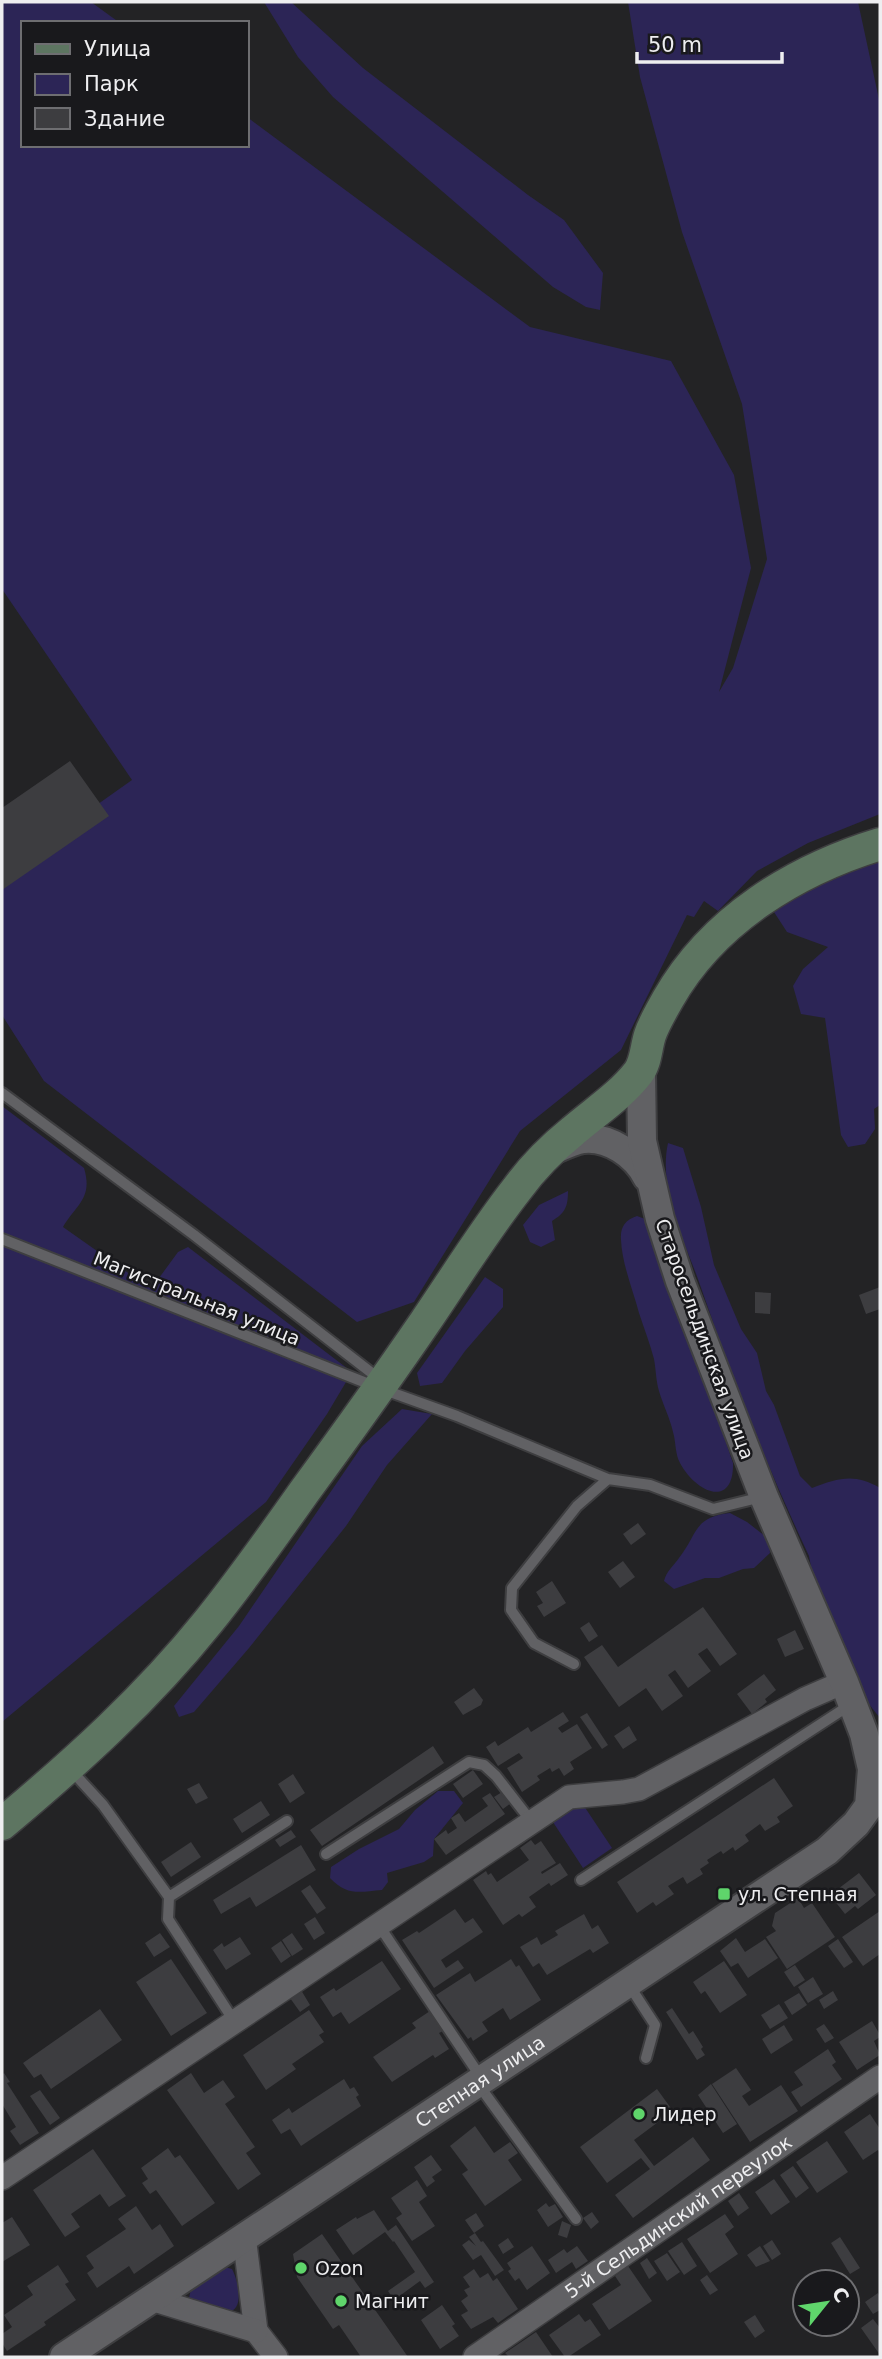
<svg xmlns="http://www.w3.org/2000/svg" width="882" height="2359" font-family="'DejaVu Sans',sans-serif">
<rect width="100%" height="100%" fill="#232325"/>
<!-- green -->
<path fill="#2c2556" d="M2 2H91L120 23H23V145H247V117L530 327 671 361 734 475 751 568 719 692 733 668 767 559 742 404 682 232 640 77 628 2H858L880 104V814L808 843 757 871 718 911 704 901 694 917 687 915 621 1050 520 1131 414 1302 357 1322 44 1081 2 1015V872L132 780 2 589Z
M264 2H291L363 68 528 195 564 220 603 273 600 310 586 307 553 287 333 97 298 57Z
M880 860V1105L874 1109 875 1129 865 1144 848 1147 841 1135 825 1018 801 1014 793 986 803 969 828 947 787 932 774 912 802 893 838 873Z
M2 1106 84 1168C93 1198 77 1204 63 1227L151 1289 178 1252 188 1247 352 1372 327 1414 266 1502 2 1722Z
M668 1143 683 1148 701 1207 714 1265 741 1329 757 1353 766 1391 774 1405 800 1476 812 1488C838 1478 855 1473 880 1488V1718L868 1703 814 1583 809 1556C767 1467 731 1375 699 1282 684 1240 658 1189 668 1143Z
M568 1191C568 1207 565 1213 552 1221L555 1240 541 1247 530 1242 523 1225 539 1205Z
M637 1216 645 1219 654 1231 733 1463C734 1509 696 1493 680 1463 675 1454 676 1442 673 1432 670 1418 663 1405 659 1391 656 1381 656 1370 654 1359 650 1344 644 1328 639 1313 633 1290 622 1264 621 1240 620 1227 625 1220 637 1216Z
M485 1277 503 1289V1307L465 1351 442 1383 420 1386 417 1373Z
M402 1409 432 1414 387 1465 346 1526 249 1648 194 1712 179 1717 174 1706 239 1626 362 1446Z
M730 1513 747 1522 769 1539 770 1553 754 1568 743 1569 719 1578H705L674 1589 664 1581C667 1570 673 1567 679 1558 698 1534 693 1517 730 1513Z
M438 1791H454L463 1803 434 1839 433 1856 424 1862 387 1873 388 1882 382 1890C359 1892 347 1896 330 1878L331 1867 359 1849 399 1829 415 1810Z
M580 1800 612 1848 583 1868 551 1819Z
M225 2267 232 2269C238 2280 246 2312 226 2312 221 2312 214 2309 209 2307 201 2305 195 2305 189 2298L191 2289Z"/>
<!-- building -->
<path fill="#3d3d40" d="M70 761 109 816 2 890V808Z
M880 1287V1309L866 1314 859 1295Z
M755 1292 771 1293 770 1314 755 1313Z
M638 1523 646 1534 631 1545 623 1534Z
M623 1561 635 1577 620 1588 608 1572Z
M552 1581 566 1603 544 1617 537 1606 543 1603 536 1592Z
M703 1607 737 1654 720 1666 707 1648 698 1654 711 1671 688 1688 675 1670 668 1675 683 1696 662 1711 646 1688 619 1707 584 1657 602 1645 618 1667Z
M589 1622 598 1636 589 1642 580 1628Z
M795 1630 804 1649 785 1657 777 1639Z
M764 1674 776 1690 765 1699 767 1702 752 1714 737 1694Z
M474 1688 483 1700 481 1705 463 1715 454 1702Z
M563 1712 569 1721 558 1728 562 1733 577 1724 592 1748 570 1762 574 1769 564 1776 559 1768 552 1772 550 1768 537 1776 540 1780 522 1792 507 1768 523 1758 519 1753 498 1766 486 1747 495 1741 498 1746 528 1727 531 1732Z
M587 1713 608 1745 602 1749 580 1717Z
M629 1726 637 1740 623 1749 614 1736Z
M433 1746 444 1763 322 1846 310 1830Z
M473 1770 483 1784 463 1798 453 1784Z
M293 1774 305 1793 290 1803 278 1784Z
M774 1778 793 1806 777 1817 780 1822 765 1831 760 1824 745 1835 749 1841 735 1851 733 1847 723 1854 721 1851 707 1860 709 1863 700 1869 703 1874 687 1884 683 1877 668 1886 674 1894 656 1906 653 1902 637 1913 617 1882Z
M199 1783 208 1798 196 1804 187 1789Z
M502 1792 511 1803 503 1809 494 1797Z
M490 1793 505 1814 446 1855 434 1839 446 1830 448 1834 457 1828 451 1818 459 1813 465 1822 488 1806 482 1798Z
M261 1801 270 1815 242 1833 233 1819Z
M291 1830 296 1837 280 1847 275 1840Z
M531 1840 535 1845 541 1841 556 1863 541 1872 542 1874 560 1863 568 1875 551 1886 549 1883 529 1897 536 1907 522 1917 519 1914 503 1925 473 1880 486 1871 488 1875 491 1873 497 1882 529 1860 520 1848Z
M191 1842 201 1857 171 1877 161 1862Z
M301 1845 316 1870 256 1907 250 1897 221 1914 213 1900Z
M859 1873 876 1895 858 1909 855 1906 845 1914 830 1895Z
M310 1885 326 1908 317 1914 301 1891Z
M798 1898 804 1908 812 1903 835 1937 787 1969 766 1937 776 1931 772 1926 775 1913Z
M455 1909 465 1923 473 1918 483 1932 441 1960 446 1968 458 1960 464 1968 434 1988 402 1940 417 1931 419 1933Z
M880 1911V1954L863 1966 842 1937Z
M584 1914 592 1929 598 1925 609 1943 593 1953 590 1949 547 1975 539 1963 533 1967 520 1947 537 1937 541 1945 558 1935 555 1931Z
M315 1917 325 1933 314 1940 304 1924Z
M160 1933 170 1947 154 1957 145 1943Z
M292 1933 303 1949 292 1956 282 1940Z
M240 1937 251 1954 226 1970 213 1950 222 1943 224 1947Z
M736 1938 745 1952 765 1939 778 1958 748 1978 738 1963 731 1967 720 1951Z
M838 1939 853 1962 844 1968 828 1946Z
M281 1941 291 1956 281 1963 271 1948Z
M171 1959 207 2013 171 2036 136 1982Z
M511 1959 516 1967 519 1965 541 2000 510 2020 503 2008 482 2022 488 2031 473 2041 471 2037 468 2039 436 1995 470 1973 475 1982Z
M382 1961 401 1989 349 2024 341 2012 333 2017 320 1997 334 1988 336 1991Z
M724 1961 747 1995 720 2013 705 1991 701 1994 693 1982Z
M795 1965 805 1980 794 1987 784 1972Z
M813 1977 823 1994 808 2003 798 1987Z
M301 1990 310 2005 300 2012 290 1998Z
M833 1991 838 2000 824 2009 819 2000Z
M799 1993 807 2005 792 2015 784 2002Z
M779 2004 788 2018 770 2029 761 2015Z
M672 2008 689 2034 693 2031 703 2047 701 2049 705 2055 697 2060 666 2012Z
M100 2009 122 2040 51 2089 41 2074 34 2078 23 2063Z
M309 2010 324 2032 319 2035 324 2042 292 2064 296 2069 266 2090 243 2055Z
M430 2011 443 2031 439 2033 449 2049 435 2058 433 2055 392 2082 373 2057 416 2028 412 2023Z
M872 2021 880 2035V2037L874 2041 880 2055 857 2070 839 2042Z
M824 2024 834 2038 825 2043 816 2029Z
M784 2025 793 2040 771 2054 762 2039Z
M828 2049 836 2062 832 2065 842 2079 801 2107 791 2092 803 2085 794 2072Z
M736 2068 751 2090 742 2096 749 2106 781 2085 798 2111 750 2142 712 2084Z
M4 2073 10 2082 7 2083 39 2133 20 2145 10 2131 16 2127 2 2104V2075Z
M191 2073 204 2093 223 2080 235 2097 225 2104 255 2147 246 2153 261 2174 238 2190 167 2090Z
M344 2079 350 2089 354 2087 359 2095 356 2097 361 2106 301 2146 290 2129 281 2134 272 2120 289 2108 292 2113Z
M711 2084 737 2124 723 2133 698 2095Z
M657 2089 673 2111 634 2140 654 2166 693 2137 710 2160 633 2218 615 2195 650 2169 641 2158 607 2183 580 2147Z
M40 2090 60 2118 50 2125 30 2096Z
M870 2114 880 2129V2153L878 2150 863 2160 844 2132Z
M475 2126 494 2153 510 2142 518 2153 508 2160 522 2180 485 2206 462 2174 468 2170 450 2146Z
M827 2141 848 2172 817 2193 796 2162Z
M168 2148 175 2158 180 2155 215 2203 182 2226 156 2190 150 2194 142 2183 148 2179 141 2168Z
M93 2149 126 2196 109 2207 100 2194 71 2214 80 2227 65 2237 33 2190Z
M431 2155 442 2170 432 2177 435 2181 427 2187 414 2167Z
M793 2166 809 2188 796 2198 780 2175Z
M774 2179 790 2202 771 2215 755 2192Z
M417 2180 427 2196 419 2202 435 2226 412 2241 396 2218 402 2214 391 2198Z
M739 2193 749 2208 738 2216 728 2201Z
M546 2203 549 2207 555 2204 563 2217 548 2227 537 2210Z
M136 2206 152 2230 160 2224 174 2246 134 2274 129 2266 97 2288 87 2273 94 2268 86 2256 126 2229 118 2219Z
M374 2210 388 2231 396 2225 434 2282 425 2288 420 2281 394 2300 388 2291 415 2272 394 2241 393 2242 385 2232 353 2255 336 2230 356 2217 357 2219Z
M592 2212 599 2222 591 2229 583 2218Z
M476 2213 484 2226 474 2233 465 2220Z
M725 2214 734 2227 725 2234 738 2254 710 2273 687 2239Z
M12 2217 30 2245 2 2262V2223Z
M562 2221 571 2225 567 2238 558 2235Z
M475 2233 481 2242 483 2241 504 2270 495 2276 481 2255 473 2260 462 2245 469 2240 476 2246 469 2237Z
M322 2234 408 2357H361L339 2325 333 2329 297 2277 293 2254Z
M840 2237 860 2268 850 2274 831 2243Z
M508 2238 514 2247 503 2254 498 2245Z
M772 2240 781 2254 772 2260 763 2246Z
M682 2242 697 2266 684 2275 668 2251Z
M532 2246 550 2273 527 2290 519 2278 515 2281 508 2271 511 2269 507 2263Z
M577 2246 588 2261 576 2269 572 2262 556 2273 548 2260 564 2249 567 2253Z
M760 2246 770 2261 756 2267 747 2255Z
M667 2253 680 2272 667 2281 654 2261Z
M647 2258 657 2273 649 2279 640 2263Z
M58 2265 69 2282 65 2284 76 2300 44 2322 46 2325 7 2351 2 2343V2334L12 2327 4 2315 33 2295 27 2286Z
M628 2266 652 2301 609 2330 592 2304 621 2285 615 2276Z
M474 2269 480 2278 488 2273 493 2281 497 2278 518 2309 498 2323 493 2317 471 2329 461 2315 468 2311 461 2301 468 2296 464 2290 470 2287 463 2277Z
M707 2275 718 2290 710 2295 700 2280Z
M878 2293 880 2297V2310L873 2314 865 2302Z
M442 2305 455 2324 452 2326 459 2336 440 2349 421 2320Z
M579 2314 585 2322 590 2319 601 2335 568 2357H565L549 2335Z
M755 2315 765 2331 755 2338 744 2322Z
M873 2319 880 2328V2355L861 2328Z
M536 2332 553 2357H509L505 2353Z"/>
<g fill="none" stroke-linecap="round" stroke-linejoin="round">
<defs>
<path id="service" d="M2 1093 194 1235 382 1381
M2 1239 379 1388 457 1416 608 1479 650 1485 713 1509 762 1497
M574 1664 534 1643 511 1610 512 1588 577 1506 608 1479
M70 1769 103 1805 169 1897 168 1919 234 2021
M326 1854 469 1762 484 1765 496 1776 531 1821
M581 1880 850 1705
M169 1897 287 1821
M378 1924 482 2079
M629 1985 655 2025 646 2058
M478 2084 576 2219"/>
<g id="minor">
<path d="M2 2178 569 1797 623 1792 639 1789 805 1699 844 1682"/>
<path d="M244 2236 256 2331 276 2357"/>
<path d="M151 2299 256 2331"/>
<path id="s1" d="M475 2357 880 2077"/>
</g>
<g id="tertiary">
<path d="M551 1151C562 1146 572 1141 583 1139 609 1136 636 1155 647 1177"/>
<path id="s2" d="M64 2357 827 1851 856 1824 869 1806 872 1769 864 1734 844 1682 764 1497 680 1281 660 1219 642 1141 641 1070"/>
</g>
<path id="secondary" d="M2 1824C76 1762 147 1698 208 1622 242 1580 273 1536 304 1492 345 1436 386 1379 425 1322 455 1278 484 1231 517 1189 533 1167 552 1148 573 1131 595 1112 620 1096 638 1073 646 1063 646 1047 650 1035 654 1023 662 1010 668 999 713 920 795 870 880 844"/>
</defs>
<!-- service casing -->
<use href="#service" stroke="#3e3e40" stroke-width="14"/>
<!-- minor casing -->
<use href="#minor" stroke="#3e3e40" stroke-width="26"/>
<!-- tertiary casing -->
<use href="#tertiary" stroke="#3e3e40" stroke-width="32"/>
<!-- secondary casing -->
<use href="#secondary" stroke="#3e3e40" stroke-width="35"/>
<!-- service -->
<use href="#service" stroke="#616164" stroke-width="10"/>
<!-- minor -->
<use href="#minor" stroke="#616164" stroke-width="23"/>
<!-- tertiary -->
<use href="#tertiary" stroke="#616164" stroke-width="28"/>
<!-- secondary -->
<use href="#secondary" stroke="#5d7561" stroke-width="32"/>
</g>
<!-- markers -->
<g fill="#5fd56b" stroke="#19191c" stroke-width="2.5">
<rect x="717" y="1887" width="14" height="14" rx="3.5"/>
<circle cx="639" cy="2114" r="7"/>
<circle cx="301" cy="2268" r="7"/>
<circle cx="341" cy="2301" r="7"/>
</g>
<g text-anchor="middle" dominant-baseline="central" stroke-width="5" stroke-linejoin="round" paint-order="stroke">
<!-- street labels -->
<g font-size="19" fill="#eeeef0" stroke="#19191c">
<text transform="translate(197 1298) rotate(22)">Магистральная улица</text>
<text transform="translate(705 1339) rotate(70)">Старосельдинская улица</text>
<text stroke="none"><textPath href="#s2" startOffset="499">Степная улица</textPath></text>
<text stroke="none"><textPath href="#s1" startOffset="247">5-й Сельдинский переулок</textPath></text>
</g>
<!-- poi labels -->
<g font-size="19" fill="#eeeef0" stroke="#19191c" text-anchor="start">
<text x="738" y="1894">ул. Степная</text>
<text x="653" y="2114">Лидер</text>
<text x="315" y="2268">Ozon</text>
<text x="355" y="2301">Магнит</text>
</g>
</g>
<!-- border -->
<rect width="882" height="2359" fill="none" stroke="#eeeef0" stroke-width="7"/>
<!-- legend -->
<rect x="21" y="21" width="228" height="126" fill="#19191c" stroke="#6e6e71" stroke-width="2"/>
<rect x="35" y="44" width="35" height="10" fill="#5d7561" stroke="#6e6e71" stroke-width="2"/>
<text x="84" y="56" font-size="21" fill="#eeeef0">Улица</text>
<rect x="35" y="74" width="35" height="21" fill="#2c2556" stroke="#6e6e71" stroke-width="2"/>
<text x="84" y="91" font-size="21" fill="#eeeef0">Парк</text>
<rect x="35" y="108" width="35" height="21" fill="#3d3d40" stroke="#6e6e71" stroke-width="2"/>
<text x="84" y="126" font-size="21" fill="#eeeef0">Здание</text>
<!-- north arrow -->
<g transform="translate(826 2303) rotate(60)"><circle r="33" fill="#19191c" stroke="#6e6e71" stroke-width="2"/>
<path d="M0-5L12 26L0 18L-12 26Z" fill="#5fd56b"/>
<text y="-10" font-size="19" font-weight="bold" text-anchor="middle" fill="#eeeef0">С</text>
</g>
<!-- scale -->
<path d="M637 52v10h145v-10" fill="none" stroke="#eeeef0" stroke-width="3.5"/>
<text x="648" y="52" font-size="21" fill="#eeeef0" stroke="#19191c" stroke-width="5" paint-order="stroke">50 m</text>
</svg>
